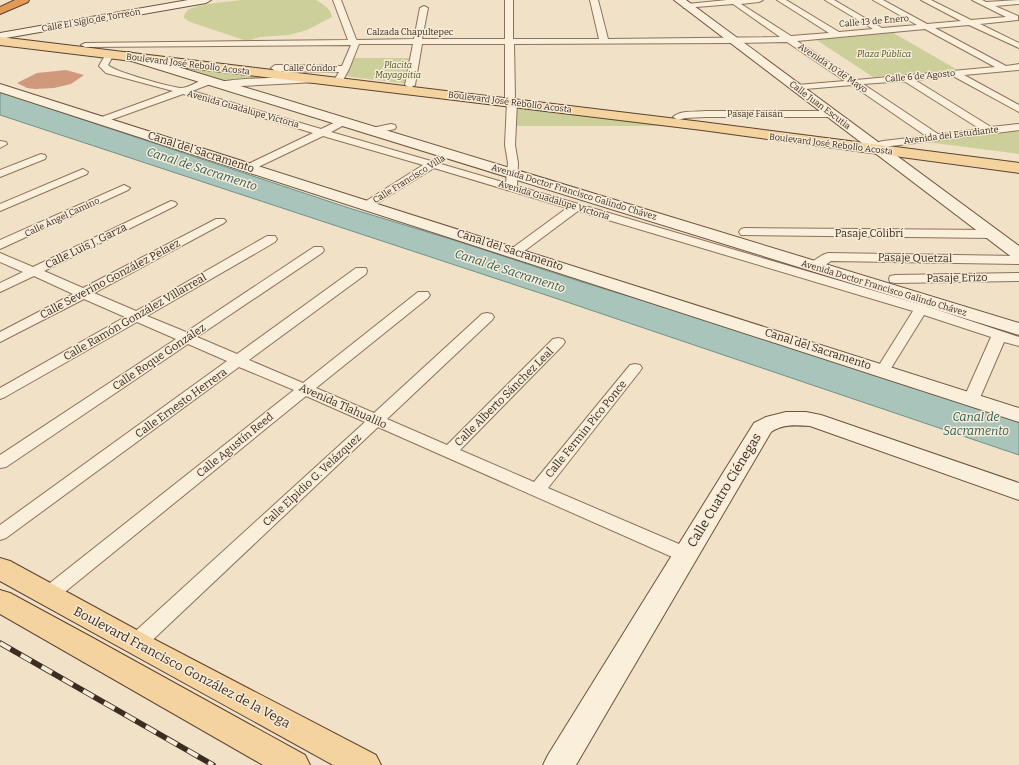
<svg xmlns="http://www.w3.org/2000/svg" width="1019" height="765" font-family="Bitter,serif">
<rect width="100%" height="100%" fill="#f0e1c7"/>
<!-- green -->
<path fill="#cdcf9a" d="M242 0H316C323 4 331 9 332 17L307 30 289 35 260 37 247 41 190 22 184 18C184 15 185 12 188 10 201 3 227 2 242 0Z
M890 31 956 69 873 77 815 39Z
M352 58H414L408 84 344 76Z
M140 59 303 80 229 83Z
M516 107 678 126H516Z
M1019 130V154L919 141Z"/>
<!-- water -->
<path fill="#a9c4ba" stroke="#6f9387" d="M0 92 349 208 460 242 582 282 815 353 1019 420V455L561 300 0 115Z"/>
<!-- building -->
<path fill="#d0997c" d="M66 70 84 75 71 84 54 88 35 89 27 88 17 83 37 73Z"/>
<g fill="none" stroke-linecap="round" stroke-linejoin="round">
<defs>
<path id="street" d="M333 0H341L356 39 357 40 414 39 420 8 424 6 428 8 422 39H505V0H513V39H599L590 0H598L608 39 780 37 733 4 684 8 683 6 687 4 727 0H763L759 2 741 4 791 36 829 33 777 0H786L839 32 873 29 825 0H834L882 28 917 25 873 0H883L927 24 961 21 921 0H931L971 20 1006 17 972 0H982L986 2 1019 0V4L995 6 1018 16V20L980 24 1019 43V48L969 25 935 28 1006 66 1019 64V70L964 75 1019 105V112L953 76 915 80 991 127 1019 124V130L883 147 879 146 878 144 879 142 883 141 926 136 852 85 794 90 792 88 797 85 845 81 787 42 734 43 514 44 515 97 512 99 517 102 515 145 518 163 517 186 926 306 1019 337V346L1004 342 979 400 976 403 971 405 966 403 963 400 991 337 924 315 888 373 883 374 878 373 876 370 913 311 578 211 519 255H511L509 252 511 249 567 208 434 168 371 207H363L361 205 363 203 423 165 323 136 254 169H246L245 167 246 165 313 133 183 94 105 122 102 123 97 120 99 118 173 91 106 73 99 66 107 52 110 51 114 54 108 65C115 72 170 87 181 88 192 88 202 76 213 79L214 81 213 83 192 91 321 129 342 119H348L350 121 348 123 331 132 431 161 438 158 442 159 443 161 441 164 506 183 508 163 505 145 507 102 510 100 505 97V44H422L415 85 410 88 405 85 413 44H359L349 69 341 84 338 85 333 82 339 72 275 71 271 68 275 65 342 66 351 45 85 47 81 45 85 43 348 40ZM925 29 995 67 856 80 797 41ZM904 81 980 129 938 134 863 84Z
M314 77 317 78 318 80 317 82 221 87 216 84C224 77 299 78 314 77Z
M706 111H832L837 114 832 117H706L685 118 678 120 673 117C680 110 696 112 706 111Z
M391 124 395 125 396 127 395 129 371 134 366 131 367 129Z
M0 141 6 142 7 144 0 148Z
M41 154 45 155 46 157 45 159 0 177V170Z
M83 169 88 172 87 174 0 211V204Z
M124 185 130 188 128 190 0 249V240Z
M171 201 175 202 177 204 175 206 44 271 83 288 216 219H224L226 221 224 223 94 293 136 311 267 236H275L277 239 275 242 147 316 186 332 314 247H322L324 250 322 253 197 337 237 354 356 268H366L367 271 366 274 249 360 303 383 418 292H428L430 295 428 298 316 388 374 413 482 314 487 313 492 314 494 317 492 320 387 419 447 445 553 339 558 338 563 339 565 342 563 345 460 450 534 482 630 365 635 364 640 365 642 368 640 371 548 488 693 550 695 555 693 560 686 562 679 560 378 427 143 649 136 651 129 649 126 643 129 637 365 422 306 396 55 600 48 602 41 600 38 595 41 590 294 390 239 367 6 538 0 540V525L227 361 188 344 6 467 0 468V455L176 339 137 322 5 397 0 399V388L125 317 84 299 0 342V332L73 294 34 276 0 292V283L23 272 0 262V253L33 267Z
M745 228 992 230 996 231 998 234 996 237 992 238 741 235 739 232 741 229Z
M828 253 1019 256V264L831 261 818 270H810L808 267C812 261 821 255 828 253Z
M1019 273V281L895 283 890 282 889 279 890 276 895 275Z"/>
<path id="secondary" d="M188 0H211L206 3 0 39V33Z
M674 0H686L1019 246V259L1013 258Z
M129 52 1019 323V335L125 59 123 56 125 53Z
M0 84 1019 408V422L0 92Z
M786 412H806L821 415 1019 483V500L810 426C795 425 783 424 771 432L576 765H543L548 755 754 423 766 417Z"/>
<path id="primary" d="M0 37 702 122 1019 163V173L702 130 0 45Z
M0 558 10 561 146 635 376 755 381 765H333L0 581Z
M0 590 10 593 93 638 305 755 310 765H263L0 614Z"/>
<path id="highway" d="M15 0H29L28 2 0 14V7Z"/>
</defs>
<!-- street casing -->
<use href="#street" stroke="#8d725b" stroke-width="2"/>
<!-- secondary casing -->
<use href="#secondary" stroke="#6f533e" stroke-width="2"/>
<!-- primary casing -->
<use href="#primary" stroke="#5b4130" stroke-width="2"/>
<!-- highway casing -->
<use href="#highway" stroke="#5b4130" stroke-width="2"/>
<!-- street -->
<use href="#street" fill="#faefdb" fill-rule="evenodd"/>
<!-- secondary -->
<use href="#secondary" fill="#faefdb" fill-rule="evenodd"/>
<!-- primary -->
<use href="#primary" fill="#f4d39f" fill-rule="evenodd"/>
<!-- highway -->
<use href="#highway" fill="#e19a57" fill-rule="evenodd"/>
<defs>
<path id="rail" d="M0 643 213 765"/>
</defs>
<!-- rail casing -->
<use href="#rail" stroke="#3d2c20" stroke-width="5.5"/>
<!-- rail -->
<use href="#rail" stroke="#f7ecd7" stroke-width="4" stroke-dasharray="12" stroke-linecap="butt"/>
</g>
<g text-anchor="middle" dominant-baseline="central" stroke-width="3" stroke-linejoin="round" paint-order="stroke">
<!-- far-street labels -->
<g font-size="9" fill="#3d2c20" stroke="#f7ecd7">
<text transform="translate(91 20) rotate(-10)">Calle El Siglo de Torreón</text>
<text transform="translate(874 21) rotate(-5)">Calle 13 de Enero</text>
<text x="410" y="32">Calzada Chapultepec</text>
<text transform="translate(188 64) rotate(7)">Boulevard José Rebollo Acosta</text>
<text x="310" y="68">Calle Cóndor</text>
<text transform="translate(833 68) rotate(34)">Avenida 10 de Mayo</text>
<text transform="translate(920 76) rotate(-5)">Calle 6 de Agosto</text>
<text transform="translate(510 102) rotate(7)">Boulevard José Rebollo Acosta</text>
<text transform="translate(820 105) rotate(37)">Calle Juan Escutia</text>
<text transform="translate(243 109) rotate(16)">Avenida Guadalupe Victoria</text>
<text x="755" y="114">Pasaje Faisán</text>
<text transform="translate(951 135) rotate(-7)">Avenida del Estudiante</text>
<text transform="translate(831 144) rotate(7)">Boulevard José Rebollo Acosta</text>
<text transform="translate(409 179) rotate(-32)">Calle Francisco Villa</text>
<text transform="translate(574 192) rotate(17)">Avenida Doctor Francisco Galindo Chávez</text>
<text transform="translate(554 200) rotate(17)">Avenida Guadalupe Victoria</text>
<text transform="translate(62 217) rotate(-25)">Calle Ángel Camino</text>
<text transform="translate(884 288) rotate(17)">Avenida Doctor Francisco Galindo Chávez</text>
</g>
<!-- far-park labels -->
<g font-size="9" font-style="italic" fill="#515a25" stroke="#f7ecd7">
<text x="884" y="54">Plaza Pública</text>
<text x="398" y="65">Placita<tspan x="398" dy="10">Mayagoitia</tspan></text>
</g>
<!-- street labels -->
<g font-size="11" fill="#3d2c20" stroke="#f7ecd7">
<text transform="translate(201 152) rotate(18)">Canal del Sacramento</text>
<text x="869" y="233">Pasaje Colibrí</text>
<text transform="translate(86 246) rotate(-26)">Calle Luis J. Garza</text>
<text transform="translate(510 250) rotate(18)">Canal del Sacramento</text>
<text transform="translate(915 258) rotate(1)">Pasaje Quetzal</text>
<text transform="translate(957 278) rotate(-1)">Pasaje Erizo</text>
<text transform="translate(110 279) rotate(-28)">Calle Severino González Pelaez</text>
<text transform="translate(135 317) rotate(-30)">Calle Ramón González Villarreal</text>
<text transform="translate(818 349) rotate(18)">Canal del Sacramento</text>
<text transform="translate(159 357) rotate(-34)">Calle Roque González</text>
<text transform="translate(504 397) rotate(-45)">Calle Alberto Sánchez Leal</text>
<text transform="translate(181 403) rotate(-36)">Calle Ernesto Herrera</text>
<text transform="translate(343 406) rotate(24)">Avenida Tlahualilo</text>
<text transform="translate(586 429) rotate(-51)">Calle Fermin Pico Ponce</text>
<text transform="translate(235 445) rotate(-39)">Calle Agustín Reed</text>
<text transform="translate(312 480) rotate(-43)">Calle Elpidio G. Velázquez</text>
</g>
<!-- water labels -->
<g font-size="12" font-style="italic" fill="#2e5d57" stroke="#f7ecd7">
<text transform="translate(202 169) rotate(18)">Canal de Sacramento</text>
<text transform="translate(510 271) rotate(18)">Canal de Sacramento</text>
<text x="976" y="417">Canal de<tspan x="976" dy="14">Sacramento</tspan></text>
</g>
<!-- near-street labels -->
<g font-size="13" fill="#3d2c20" stroke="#f7ecd7">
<text transform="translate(724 490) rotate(-59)">Calle Cuatro Ciénegas</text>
<text transform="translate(182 667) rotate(28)">Boulevard Francisco González de la Vega</text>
</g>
</g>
</svg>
